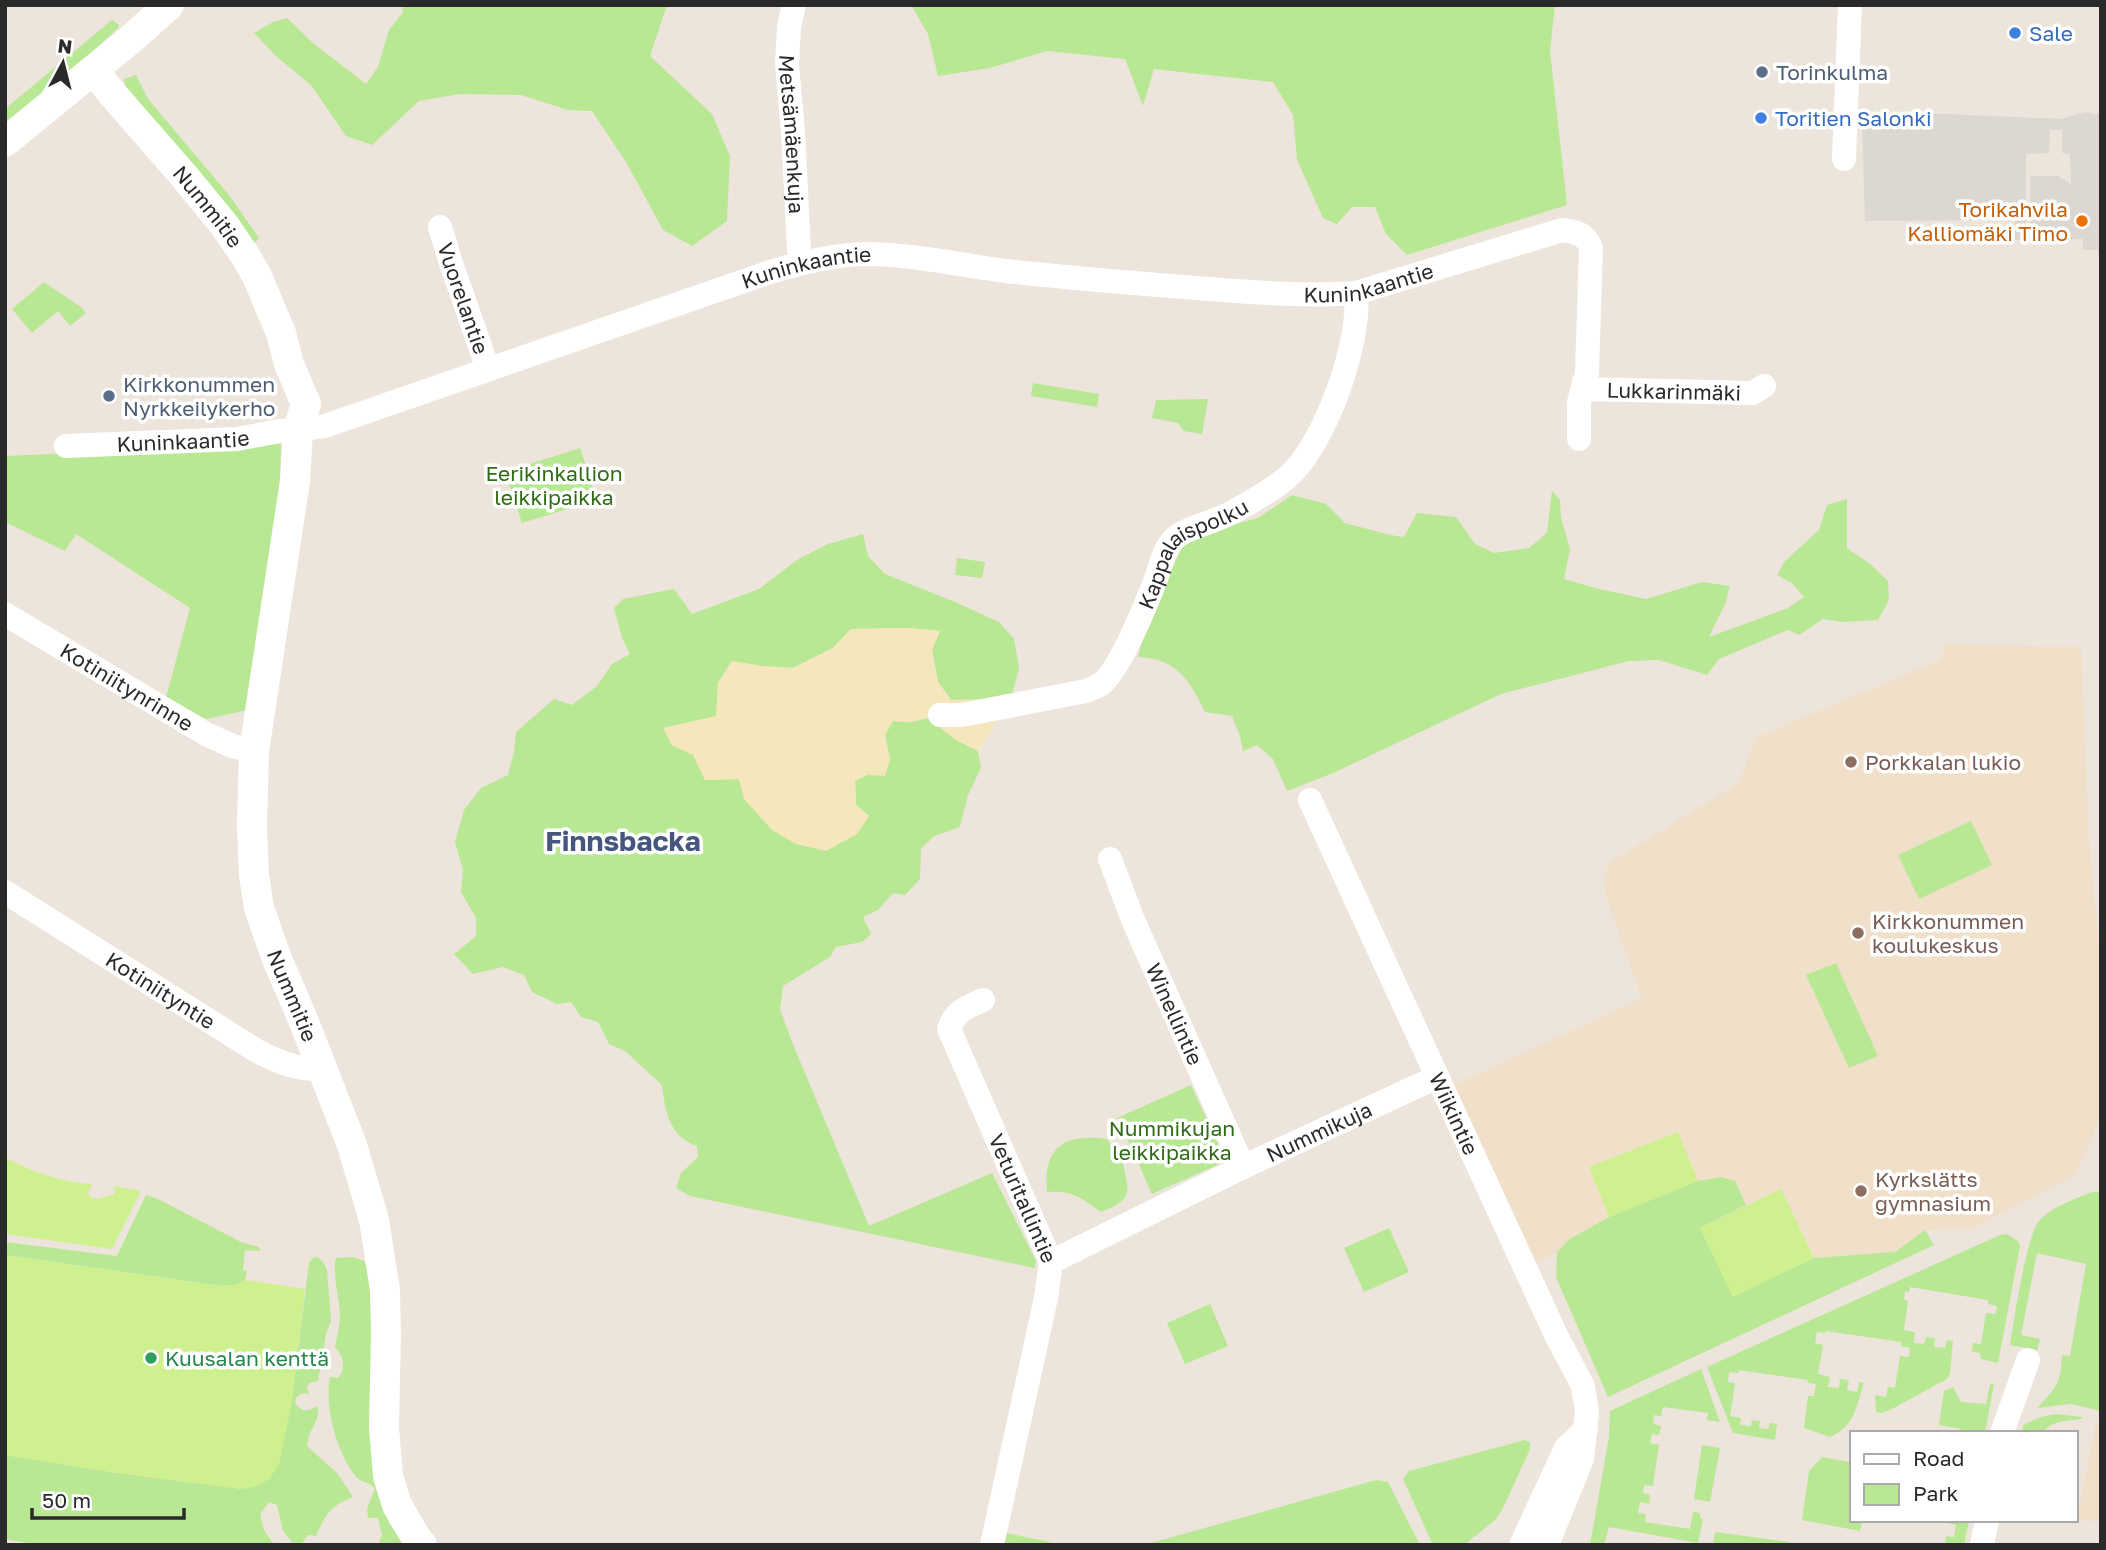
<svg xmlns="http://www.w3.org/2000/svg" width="2106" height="1550" font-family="'Golos Text',sans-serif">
<rect width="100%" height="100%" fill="#ede4db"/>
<!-- education -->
<path fill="#f0e0c9" d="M1945 644 2081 647 2089 841 2101 967V1116L2076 1175 1972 1229 1925 1230 1895 1252 1814 1258 1781 1189 1746 1205 1735 1182 1721 1177 1698 1181 1609 1217 1568 1240 1557 1253 1534 1264 1452 1086 1642 998 1607 900 1604 886 1605 873 1610 862 1739 783 1755 738 1942 659Z
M2096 1422 2101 1423V1522L2077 1520Z"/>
<!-- green -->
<path fill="#b8e893" d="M402 5H667L650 56 712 114 730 156 727 221 692 246 663 230 626 162 592 111 568 110 521 95 460 94 419 101 372 145 346 136 311 85 278 58 254 33 273 22 287 18 313 43 366 84 378 67 389 30 403 12Z
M911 5H1555L1550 51 1567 205 1407 255 1386 234 1375 207H1352L1337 224 1323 218 1297 160 1293 115 1273 82 1154 69 1143 106 1125 59 1047 51 990 68 938 76 928 34Z
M112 20 119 25 118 28 87 57 5 126V109Z
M136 75 148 99 229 195 259 238 250 247 126 89 124 79Z
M44 282 81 307 86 313 70 326 58 311 32 333 12 309Z
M1033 383 1099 394 1097 407 1031 396Z
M1208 399 1202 434 1184 431 1178 423 1152 418 1156 400Z
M281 444 280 485 248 710 206 719 166 698 190 608 76 534 65 551 5 522V456Z
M580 448 597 500 522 523 505 472Z
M1552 491 1560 500 1561 518 1570 549 1564 579 1599 589 1646 599 1702 582 1730 586 1725 604 1709 637 1788 608 1804 597 1792 583 1777 575 1785 561 1819 530 1827 505 1847 499V548L1870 564 1888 581 1889 600 1878 620 1842 622 1823 619 1799 635 1788 630 1719 659 1707 675 1659 660 1629 661 1501 694 1333 773 1287 791 1273 759 1257 745 1243 751 1240 736 1232 716 1205 712C1190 681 1177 658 1138 657L1146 623 1183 546 1214 530 1258 518 1292 495 1326 504 1345 523 1390 535 1404 537 1417 513 1456 517 1475 544 1494 553 1529 548 1547 533Z
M863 534 868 556 885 574 955 602 999 622 1014 639 1019 668 1011 699 951 700 938 682 932 649 939 631 910 628 851 629 833 648 793 668 761 666 732 661 718 683 716 717 664 728 672 745 693 755 705 780 739 779 744 799 868 815 856 805 855 780 867 775 890 760 885 735 893 721 911 722 928 718 956 740 978 751 981 768 968 795 960 827 934 836 921 849 920 879 905 895 893 893 878 910 863 917 871 934 862 942 836 947 830 957 783 986 780 1009 792 1042 869 1226 992 1173 1036 1261 1035 1268 690 1196 676 1188 681 1173 698 1157 697 1146C669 1136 665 1111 662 1085L625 1051 609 1044 598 1022 581 1017 571 1002 557 1004 532 992 524 975 503 967 473 974 454 954 476 936V918L461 892 463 870 455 842 464 810 481 788 508 775 514 752 516 732 554 699 572 705 597 686 612 664 630 654 622 638 614 608 623 599 674 589 692 614 759 589 797 560 828 544Z
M957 558 985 562 982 578 955 575Z
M1971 821 1992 865 1919 899 1898 855Z
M1836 963 1878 1056 1849 1068 1806 975Z
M1191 1085 1226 1161 1152 1194 1136 1158 1123 1164C1130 1194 1132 1200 1101 1212 1081 1198 1073 1190 1047 1192 1043 1148 1063 1133 1107 1139L1118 1154 1131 1148 1117 1118Z
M1721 1177 1735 1181 1746 1205 1700 1228 1733 1296 1814 1258 1895 1252 1925 1230 1934 1245 1608 1397 1556 1277 1557 1253 1568 1240 1609 1217 1698 1181Z
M2092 1192H2101V1411L2071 1404 2037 1408C2056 1388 2061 1384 2062 1355L2070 1356 2086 1264 2037 1253 2021 1335 2040 1339 2037 1350 2010 1345C2014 1321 2026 1237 2039 1221 2051 1207 2075 1199 2092 1192Z
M146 1195 158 1199 241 1242 259 1247 260 1251 245 1250 243 1270 247 1271 245 1280 237 1285 221 1286 5 1255V1242L117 1256Z
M1389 1228 1409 1272 1364 1292 1344 1248Z
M2007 1234 2018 1241 2020 1246 1998 1363 1981 1359 1980 1353 1972 1352 1973 1343 1981 1344 1986 1313 1996 1314 1997 1306 1988 1304V1300L1910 1287 1909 1292 1905 1291 1904 1300 1908 1301 1904 1330 1915 1332 1914 1343 1924 1344 1926 1337 1935 1338 1934 1347 1945 1348 1947 1340 1953 1341 1950 1373 1947 1379 1890 1410 1881 1413 1876 1412 1875 1395 1886 1397 1888 1387 1895 1388 1900 1356 1909 1357 1910 1348 1901 1346V1342L1826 1331 1825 1333 1817 1332 1815 1343 1823 1345 1818 1374 1830 1377 1828 1387 1839 1388 1840 1379 1849 1380 1847 1390 1857 1392 1859 1382 1864 1383C1856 1407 1855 1426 1830 1437L1804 1428 1808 1396H1814L1816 1384 1808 1383V1380L1739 1370 1738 1373 1729 1372 1728 1382 1735 1383 1730 1416 1741 1418 1740 1425 1751 1426 1752 1420 1760 1421 1759 1428 1768 1429 1770 1423 1777 1424 1775 1440 1733 1433 1707 1367 2000 1235Z
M318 1257 323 1262 327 1270 331 1321 326 1334 318 1381 309 1383 307 1389 309 1394 302 1393 296 1398 295 1404C303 1412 307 1412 317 1406 322 1422 307 1429 307 1446L338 1474 353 1497C330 1506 326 1514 316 1536L308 1535 301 1545H294L283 1531 277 1505 269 1502 260 1514 264 1530 274 1545H40L5 1539V1455L118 1473 242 1489 291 1407 309 1263 313 1258Z
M353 1257 364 1261 369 1269 380 1498 389 1523 404 1545H378L382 1535 378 1518H368L367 1509 375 1488C369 1482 361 1482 356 1477 337 1452 324 1408 330 1377L338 1378C347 1368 343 1356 335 1347 337 1336 340 1325 340 1313 339 1298 332 1270 336 1258Z
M1210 1304 1228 1346 1185 1364 1167 1323Z
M1701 1369 1720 1422 1707 1420 1708 1413 1663 1407 1661 1416 1654 1415 1653 1424 1661 1426 1659 1435 1652 1434 1650 1443 1659 1445 1653 1486 1644 1485 1643 1493 1650 1495 1649 1504 1640 1502 1638 1513 1646 1514 1645 1522 1690 1529 1693 1512 1700 1513V1518L1703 1519 1698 1543 1609 1527 1604 1545H1590L1609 1437 1610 1411Z
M1990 1384H1994L1985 1433H1960L1961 1429 1939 1425 1944 1391 1953 1387 1961 1402 1986 1404Z
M2055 1414 2083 1417 2081 1419C2067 1421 2051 1420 2043 1433H2022L2023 1426C2033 1419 2043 1416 2055 1414Z
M1525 1440 1530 1442V1449L1502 1510 1495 1520 1464 1545H1433L1403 1479 1409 1471Z
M1702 1445 1720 1448 1710 1502 1694 1499Z
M1852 1447V1520H1862L1860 1531 1802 1520 1809 1471 1822 1457 1849 1462Z
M1376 1480 1388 1482 1420 1545H1144Z
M1947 1520H1969L1964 1545H1945L1946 1536 1954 1537 1956 1525 1947 1523Z
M1715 1532 1790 1542V1545H1713Z
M1006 1533 1063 1545H1004Z"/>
<!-- sand -->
<path fill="#f5e7bb" d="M910 628 940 631 932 650 938 682 951 700 1011 699 978 751 956 740 928 718 911 722 893 721 885 735 890 760 885 776 867 775 855 781 856 805 869 816 857 834 826 851 796 844 772 830 744 799 739 779 705 780 693 755 672 745 663 728 716 716 718 683 732 661 761 666 793 668 833 648 851 629Z"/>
<!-- pitch -->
<path fill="#cff08e" d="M1678 1132 1698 1181 1609 1217 1589 1167Z
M5 1158C34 1172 60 1182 92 1184L88 1193 90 1197 97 1199 113 1195 116 1192 113 1186 138 1190 140 1193 112 1249 5 1234Z
M1781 1189 1814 1258 1733 1297 1700 1228Z
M5 1255 221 1286 237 1285 245 1280 305 1289 291 1407 279 1465 269 1479 258 1486 242 1489 118 1473 5 1455Z"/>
<!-- plaza -->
<path fill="#ddd7d2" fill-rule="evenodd" d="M2085 112 2101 115V276L2098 250H2083V239L2015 240V220L1865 221 1862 122 1865 120 1920 123 1921 113 2061 119ZM2050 130H2062V153L2070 154 2071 184 2058 176H2030V231H2026V154L2049 153Z"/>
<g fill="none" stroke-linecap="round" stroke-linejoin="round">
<!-- minor -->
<g stroke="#fff" stroke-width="24">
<path id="s1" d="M794 5 789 27 787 64 793 132 799 250 803 262"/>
<path d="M1844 159 1850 5"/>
<path id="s2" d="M440 227 451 263 488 369"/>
<path id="s3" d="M1583 389 1753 393 1764 386"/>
<path id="s4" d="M66 446 237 439 279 431 298 430 325 426 770 272C801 263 832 255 864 254 912 254 959 265 1006 271 1070 278 1133 283 1197 288 1249 292 1304 297 1356 293L1562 230C1576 232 1585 233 1591 248L1587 372 1579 402V439"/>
<path id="s5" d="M5 614 206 734 232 746 254 751"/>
<path id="s6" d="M940 715H962L1086 691C1091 689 1096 687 1101 684 1120 670 1148 600 1157 576 1161 564 1165 546 1175 538 1185 528 1218 521 1233 512 1253 500 1274 490 1291 474 1327 438 1361 342 1356 293"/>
<path id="s7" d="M1310 800 1556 1335 1583 1386 1587 1412 1582 1459 1547 1545"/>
<path id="s8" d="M1110 859 1133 920 1243 1167"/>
<path id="s9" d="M5 892 257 1051C279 1062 297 1070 322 1069"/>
<path id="s10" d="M983 1000C967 1007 955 1011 949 1029L1051 1262 1046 1298 992 1545"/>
<path id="s11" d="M1051 1262 1243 1167 1437 1077"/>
<path d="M2002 1433 2028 1360"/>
<path d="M1521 1545 1566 1448 1586 1429"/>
<path d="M1982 1545 1987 1520"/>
</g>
<!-- tertiary -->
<g stroke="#fff" stroke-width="30">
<path id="s12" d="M94 70 109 90 184 176 225 226 246 257 257 276 281 333 289 364 306 404 298 430 295 481 254 751 252 825 254 875 259 908 277 959 304 1022 352 1145 374 1220 385 1290 386 1333 384 1427 388 1476 397 1505 415 1536 422 1545"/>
<path d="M5 142 130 40 169 5"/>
</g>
</g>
<!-- markers -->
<g fill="#3f7fe0" stroke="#fff" stroke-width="2.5">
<circle cx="2015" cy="33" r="7"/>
<circle cx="1761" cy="118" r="7"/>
</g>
<g fill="#5c6f8a" stroke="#fff" stroke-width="2.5">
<circle cx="1762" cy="72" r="7"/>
<circle cx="109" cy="396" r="7"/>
</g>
<circle fill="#e8710a" stroke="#fff" stroke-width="2.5" cx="2082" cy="221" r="7"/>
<g fill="#8d6e63" stroke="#fff" stroke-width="2.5">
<circle cx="1851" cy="762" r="7"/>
<circle cx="1858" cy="933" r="7"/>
<circle cx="1861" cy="1191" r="7"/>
</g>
<circle fill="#2e9e5b" stroke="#fff" stroke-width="2.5" cx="151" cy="1358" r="7"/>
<g text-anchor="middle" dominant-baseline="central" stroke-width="7" stroke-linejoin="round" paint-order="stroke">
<!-- shop labels -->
<g font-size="21" fill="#366cbe" stroke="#fff" text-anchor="start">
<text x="2029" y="33">Sale</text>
<text x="1775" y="118">Toritien Salonki</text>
</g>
<!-- service labels -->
<g font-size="21" fill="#4e5e75" stroke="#fff" text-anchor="start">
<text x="1776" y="72">Torinkulma</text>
<text x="123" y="384">Kirkkonummen<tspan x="123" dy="24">Nyrkkeilykerho</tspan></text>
</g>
<!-- street labels -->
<g font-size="21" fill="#2a2a2a" stroke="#fff">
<text stroke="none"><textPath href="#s1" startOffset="130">Metsämäenkuja</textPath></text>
<text stroke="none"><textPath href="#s12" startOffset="178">Nummitie</textPath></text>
<text stroke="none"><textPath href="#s4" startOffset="768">Kuninkaantie</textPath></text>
<text stroke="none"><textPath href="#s4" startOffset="1335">Kuninkaantie</textPath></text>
<text stroke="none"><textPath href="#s2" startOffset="75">Vuorelantie</textPath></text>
<text stroke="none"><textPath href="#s3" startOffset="91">Lukkarinmäki</textPath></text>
<text stroke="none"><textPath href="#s4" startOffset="117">Kuninkaantie</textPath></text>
<text stroke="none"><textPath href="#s6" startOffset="331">Kappalaispolku</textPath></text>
<text stroke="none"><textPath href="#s5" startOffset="142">Kotiniitynrinne</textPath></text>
<text stroke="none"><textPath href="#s9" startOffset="184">Kotiniityntie</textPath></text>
<text stroke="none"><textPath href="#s12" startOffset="1003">Nummitie</textPath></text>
<text stroke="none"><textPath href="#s8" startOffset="168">Winellintie</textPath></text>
<text stroke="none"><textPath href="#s7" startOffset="345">Wiikintie</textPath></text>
<text stroke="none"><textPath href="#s11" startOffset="298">Nummikuja</textPath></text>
<text stroke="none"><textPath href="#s10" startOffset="231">Veturitallintie</textPath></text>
</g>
<!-- food labels -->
<g font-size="21" fill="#c56008" stroke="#fff" text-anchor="end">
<text x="2068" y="209">Torikahvila<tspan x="2068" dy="24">Kalliomäki Timo</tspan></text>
</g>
<!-- park labels -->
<g font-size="21" fill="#2f6d15" stroke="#fff">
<text x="554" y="473">Eerikinkallion<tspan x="554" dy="24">leikkipaikka</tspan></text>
<text x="1172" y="1128">Nummikujan<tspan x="1172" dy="24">leikkipaikka</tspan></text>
</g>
<!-- education labels -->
<g font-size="21" fill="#785e54" stroke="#fff" text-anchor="start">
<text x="1865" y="762">Porkkalan lukio</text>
<text x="1872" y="921">Kirkkonummen<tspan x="1872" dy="24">koulukeskus</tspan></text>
<text x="1875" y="1179">Kyrkslätts<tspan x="1875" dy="24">gymnasium</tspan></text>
</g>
<!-- leisure labels -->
<g font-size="21" fill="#27864d" stroke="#fff" text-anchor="start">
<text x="165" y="1358">Kuusalan kenttä</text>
</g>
<!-- district labels -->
<g font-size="28" font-weight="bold" fill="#47567e" stroke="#fff">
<text x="623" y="840">Finnsbacka</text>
</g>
</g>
<!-- border -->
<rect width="2106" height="1550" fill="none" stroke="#2a2a2a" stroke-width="14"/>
<!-- legend -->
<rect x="1850" y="1431" width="228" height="91" fill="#ffffff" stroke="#aaaaaa" stroke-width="2"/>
<rect x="1864" y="1454" width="35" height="10" fill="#ffffff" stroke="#aaaaaa" stroke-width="2"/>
<text x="1913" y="1466" font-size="21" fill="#2a2a2a">Road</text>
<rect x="1864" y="1484" width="35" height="21" fill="#b8e893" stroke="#aaaaaa" stroke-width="2"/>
<text x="1913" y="1501" font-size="21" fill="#2a2a2a">Park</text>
<!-- north arrow -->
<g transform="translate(63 63) rotate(7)" stroke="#ffffff" stroke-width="5" paint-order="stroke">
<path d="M0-5L12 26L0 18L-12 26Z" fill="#2a2a2a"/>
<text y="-10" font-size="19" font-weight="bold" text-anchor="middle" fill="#2a2a2a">N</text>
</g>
<!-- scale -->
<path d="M32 1508v10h152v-10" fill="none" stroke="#2a2a2a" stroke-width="3.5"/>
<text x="42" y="1508" font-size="21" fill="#2a2a2a" stroke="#ffffff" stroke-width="5" paint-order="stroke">50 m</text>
</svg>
